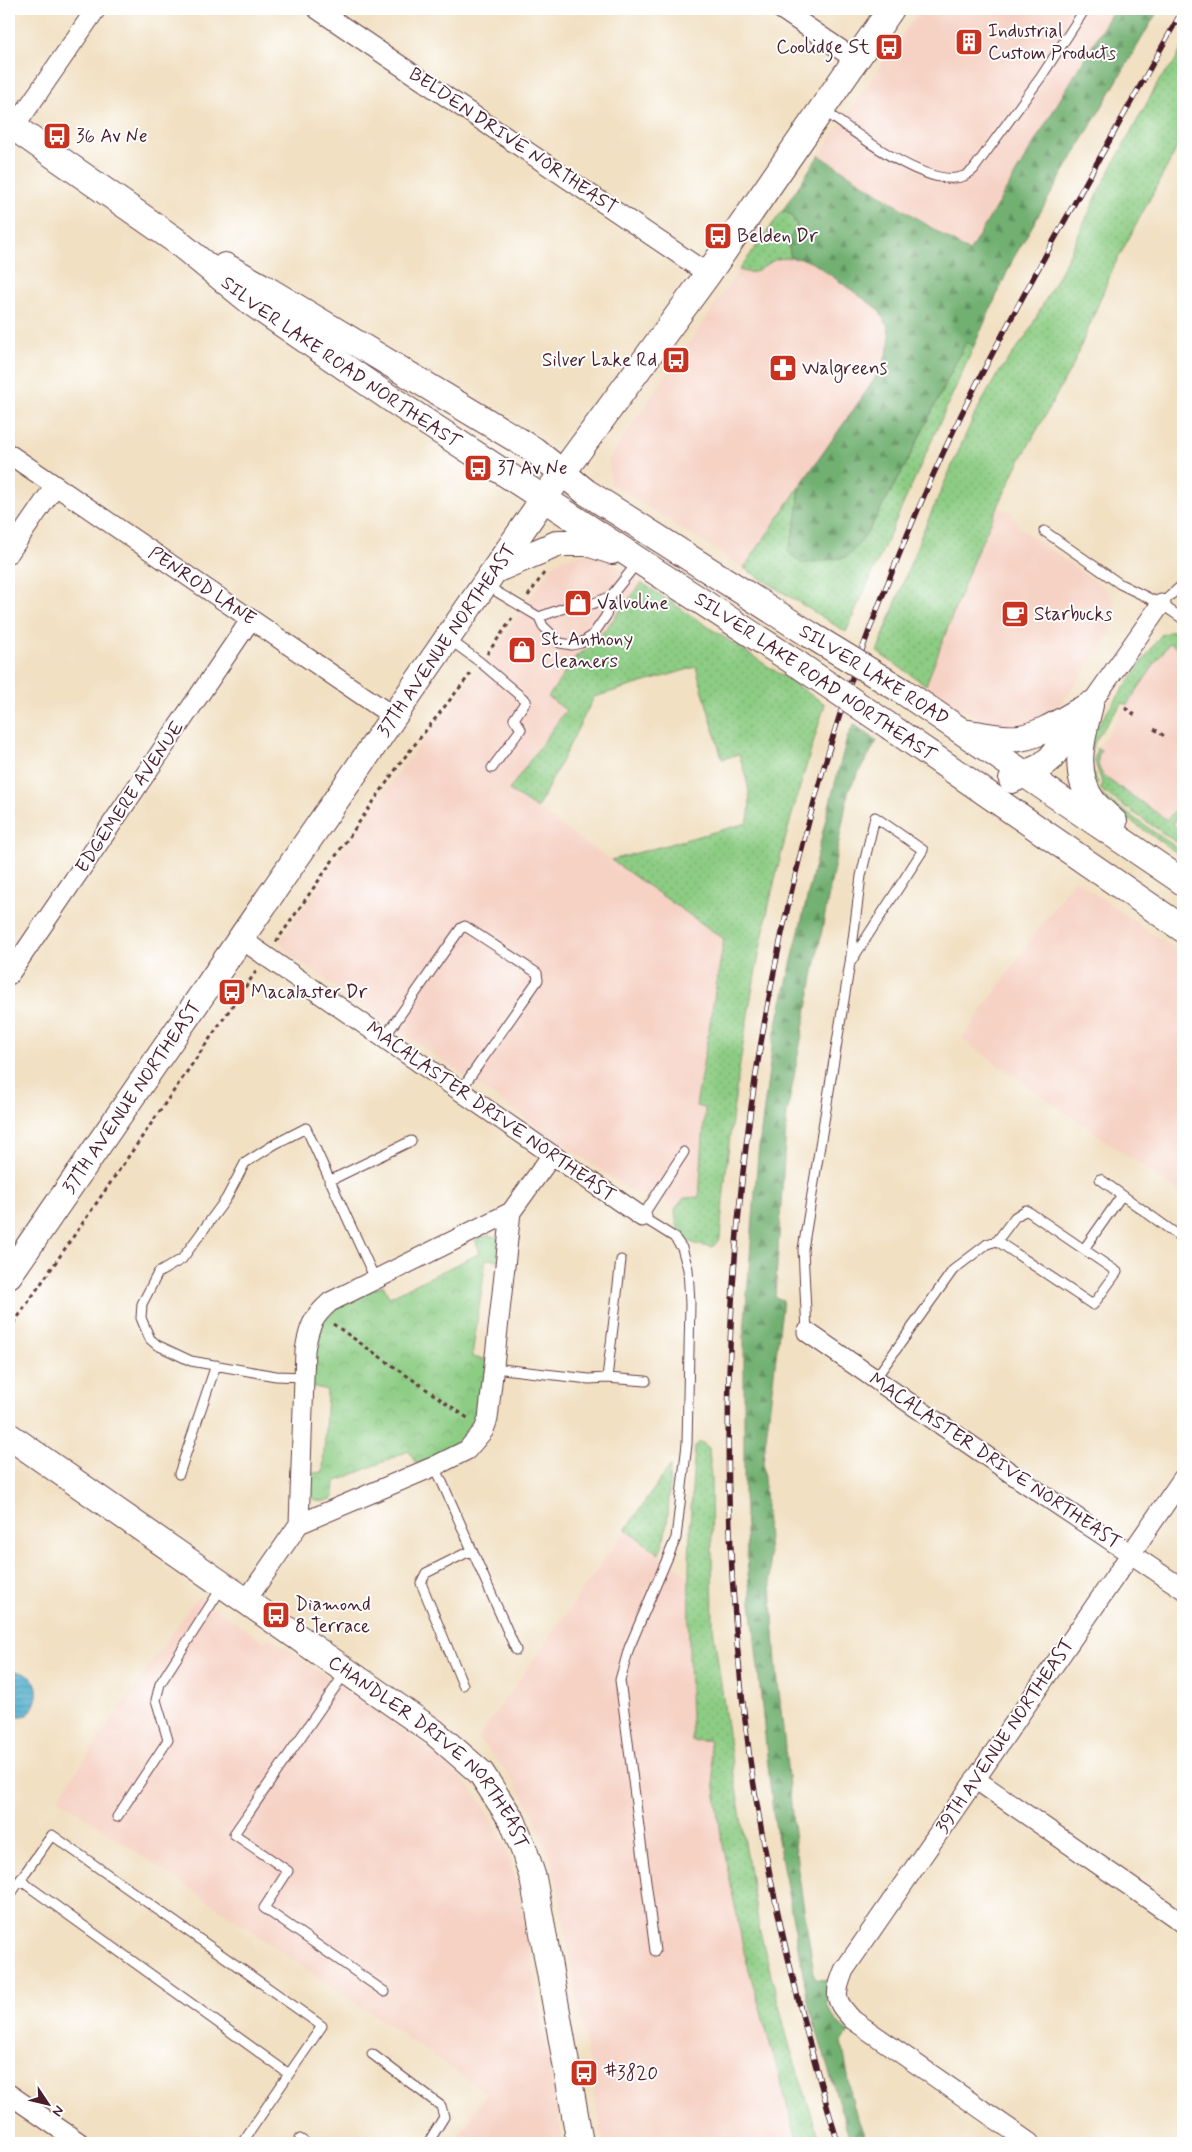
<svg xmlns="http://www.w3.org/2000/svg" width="1192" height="2152" font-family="Mynerve,sans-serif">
<defs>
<pattern id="grass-dots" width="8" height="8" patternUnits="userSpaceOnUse" patternTransform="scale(1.25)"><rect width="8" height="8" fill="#8ccc83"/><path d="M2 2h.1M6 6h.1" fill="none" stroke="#7aaf71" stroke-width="1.8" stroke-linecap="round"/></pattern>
<pattern id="forest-firs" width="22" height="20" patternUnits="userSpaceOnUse" patternTransform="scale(1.25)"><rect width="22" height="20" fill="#71b071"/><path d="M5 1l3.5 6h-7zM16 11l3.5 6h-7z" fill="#5f8f5d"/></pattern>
<pattern id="park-crowns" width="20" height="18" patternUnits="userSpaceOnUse" patternTransform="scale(1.25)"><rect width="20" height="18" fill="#8ccc83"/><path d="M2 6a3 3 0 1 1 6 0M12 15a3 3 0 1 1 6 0" fill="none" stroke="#7aaf71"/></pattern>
<pattern id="water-rules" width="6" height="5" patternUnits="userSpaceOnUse" patternTransform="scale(1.25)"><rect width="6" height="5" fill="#4fafcd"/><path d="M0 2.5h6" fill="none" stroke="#448ea7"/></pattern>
</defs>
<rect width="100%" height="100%" fill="#fff"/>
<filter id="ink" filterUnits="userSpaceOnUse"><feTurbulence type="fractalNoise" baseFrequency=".02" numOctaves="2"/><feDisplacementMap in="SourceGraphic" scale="10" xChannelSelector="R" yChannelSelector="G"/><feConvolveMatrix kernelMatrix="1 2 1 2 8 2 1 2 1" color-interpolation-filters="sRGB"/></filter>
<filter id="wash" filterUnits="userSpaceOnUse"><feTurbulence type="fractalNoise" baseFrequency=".0096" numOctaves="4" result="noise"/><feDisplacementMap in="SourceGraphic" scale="20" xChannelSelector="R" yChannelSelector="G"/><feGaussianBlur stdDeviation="1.12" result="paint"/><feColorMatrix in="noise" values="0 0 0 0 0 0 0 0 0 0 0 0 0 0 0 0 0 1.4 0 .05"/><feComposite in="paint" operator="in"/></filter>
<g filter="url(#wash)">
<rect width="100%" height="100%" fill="#f1e0c2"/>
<!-- built -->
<path fill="#f6d2c4" d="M920 9H1114L969 252 819 155Z
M791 258 803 259 815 264 878 309 887 325 890 336 888 350 881 369 870 386 744 568 611 484 608 460 739 270 747 273 758 272 777 259Z
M998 507 1011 512 1020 528 1107 590 1115 604V619L1110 634 1059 707 1051 715 1035 726 995 727 924 690 975 556Z
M584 554 606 559 642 583 600 637 586 650 577 655 548 697 566 709 509 790 724 939 696 1105 705 1107 699 1197 679 1202 675 1209 662 1200 632 1192 288 954 280 941 397 774 492 653 553 566 563 558Z
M1169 643 1183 650V847L1100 787 1104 785 1097 771 1095 751Z
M1074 879 1183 955V1195L962 1039Z
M626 1529 688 1576V1656L693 1741 709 1740 721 1835 744 1952 798 2143H603L556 1879 548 1852 534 1815 523 1796 510 1776 478 1738Z
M198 1596 264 1642 269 1637 442 1758 477 1796 485 1808 504 1843 518 1887 563 2143H454L487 2093 58 1798Z"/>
<!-- grass -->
<path fill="url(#grass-dots)" stroke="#6b7657" d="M1183 46V137L1114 266 1073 365 1016 468 975 556 926 685 877 652 921 536 974 416 997 375 1027 335 1071 251 1101 187 1160 79 1174 63Z
M783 210 792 216 797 227 788 242 791 258C787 258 782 258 778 259 761 264 760 278 739 270Z
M966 342 974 346 846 632 744 568 799 487C800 510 794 530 788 552L816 561 846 557 858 545 870 528 904 468Z
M642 583 825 704C805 770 784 837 769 905 746 1015 728 1126 720 1239L713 1247C687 1245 676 1237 675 1209L684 1198 699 1197 705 1108 696 1106 724 939 611 860 747 823C754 799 746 777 739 754L722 759 696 667 594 697 537 809 509 790 566 710 548 697 577 655 586 650 600 636Z
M1172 631 1183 632V650L1169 643 1127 705 1123 703C1114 715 1091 742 1090 756 1090 766 1094 775 1098 783L1094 785C1087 768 1084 752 1091 735L1161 635Z
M1097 748 1101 750C1095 761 1098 770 1106 778L1167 820 1175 810 1180 811 1173 825 1183 832V847L1101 790 1100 787 1103 785 1094 760Z
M1101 795 1183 852V857L1109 806Z
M698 1443H703L709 1448 711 1478 713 1627 733 1769 759 1928 790 2048 821 2143H798L744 1952 721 1835 709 1740 692 1741C687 1643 687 1545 695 1447Z
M670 1466C669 1495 670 1527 659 1554L626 1529Z"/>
<!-- forest -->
<path fill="url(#forest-firs)" stroke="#5e684e" d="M1114 9H1159L1013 259 974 346 966 342 904 468 870 528 858 545 846 557 802 564 788 552C794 530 800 510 799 487L870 386 881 368 888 350 890 336 887 325 878 309 815 264 803 259 791 258 788 242 797 226 792 216 783 210 819 155 969 252Z
M854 724 877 741 849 789 787 1113 775 1297 783 1300 763 1462 776 1663 798 1870 815 1979 827 1980C825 2008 828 2015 849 2032L842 2042 853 2105 867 2143H851L809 2006 773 1813 748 1573 744 1493V1333L758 1154 773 1040 828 810 847 738Z"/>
<!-- park -->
<path fill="url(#park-crowns)" stroke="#6b7657" d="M489 1235 498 1238 503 1244 500 1260 486 1259 472 1357 487 1360C483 1392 485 1428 455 1447 444 1455 429 1459 416 1464L409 1451 335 1482 334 1498C310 1508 308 1495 307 1474L323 1472 327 1390 311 1386C312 1372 311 1357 314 1343 320 1309 356 1299 383 1285L389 1297 480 1253 475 1239Z"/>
<!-- water -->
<path fill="url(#water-rules)" stroke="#4c677c" d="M9 1671C39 1671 45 1693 28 1715L9 1718Z"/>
</g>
<g filter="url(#ink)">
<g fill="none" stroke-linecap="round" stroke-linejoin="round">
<defs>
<path id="lane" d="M823 110C852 130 928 191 964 176 967 175 970 172 973 170L1041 77 1085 9
M1044 531 1120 584 1161 604 1183 619
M487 586 539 617 543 626 560 643 572 645 581 643 592 636 606 616 611 596
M592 604 611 596 637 563
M1161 604 1183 584
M539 617 564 608
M450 640 480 662 526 701 514 719 521 729 492 768
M384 1038 461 928 465 926 537 973 538 980 460 1091
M1100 1179 1122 1195
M329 1181 411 1141
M1084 1249 1122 1195 1179 1236
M807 1332 803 1249 850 963 923 850 875 817 861 876 850 963
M494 1368 589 1379 607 1378 646 1381
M304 1377 276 1376 191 1361 157 1345 150 1339 141 1318 142 1304 158 1273 182 1259 226 1199 245 1163 275 1144 306 1128 376 1281
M607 1378 621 1260
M875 1379 953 1270 987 1244 997 1241 1093 1305 1117 1272 1026 1210 1015 1217 997 1241
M435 1466 516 1650
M179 1474 216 1365
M345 1673 234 1834 288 1871 264 1908 385 1992
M463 1685 421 1583 426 1573 472 1550
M117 1817 168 1740 156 1700 160 1684 222 1587
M20 1880 52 1835 322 2026 289 2074
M9 1897 20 1880 289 2074 242 2143
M655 1951 620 1680 629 1648 676 1538 687 1444 690 1303 688 1269 682 1248 674 1237 642 1217 684 1152
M372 2054 441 2106 444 2117 428 2143
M300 2139 306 2143"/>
<path id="street" d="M317 9 708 274
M781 9 856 60
M9 135 96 9
M9 454 394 717
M9 553 55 486
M1090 705 1161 604
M241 939 642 1217
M9 975 251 619
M807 1332 1018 1478 1183 1589
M299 1524 435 1466 467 1450 484 1430 488 1419 511 1212 552 1155
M246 1601 299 1524 305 1350C309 1327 312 1318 330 1302L511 1212
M975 1779 1183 1923
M9 2094 80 2143
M1030 2143 853 2020C834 2000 834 1996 844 1970L1183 1478"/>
<g id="secondary">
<path id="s1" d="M9 124 175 240 252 303 397 403 799 665"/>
<path d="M225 266 261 286 534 450 586 492 809 634"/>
<path d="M495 570 559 543H587L612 551"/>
<path d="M904 692 1183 882"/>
<path d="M1090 705C1082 737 1071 774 1094 803 1100 810 1108 816 1114 822"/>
<path d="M892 728 1183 929"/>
<path d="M968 733C985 735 1003 740 1020 738 1043 734 1064 719 1085 708"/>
<path d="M1012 780 1040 767 1051 758 1082 715"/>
<path id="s2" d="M9 1275 544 498 708 274 891 9"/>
<path id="s3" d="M9 1436 434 1732 481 1773 513 1822 524 1850 533 1878 539 1910 580 2143"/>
</g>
</defs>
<!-- lane casing -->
<use href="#lane" stroke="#633c42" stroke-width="11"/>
<!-- street casing -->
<use href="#street" stroke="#633c42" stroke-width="21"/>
<!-- secondary casing -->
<use href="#secondary" stroke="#633c42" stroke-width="28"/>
<!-- path -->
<path stroke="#633c42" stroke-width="3" stroke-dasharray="4 4" stroke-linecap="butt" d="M528 596 544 573
M487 654 514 616
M1125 708 1138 717
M1154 729 1167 738
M276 942 401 762 472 672
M333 1324 469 1419
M9 1330 257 970"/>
<!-- lane -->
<use href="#lane" stroke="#fff" stroke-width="9"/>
<!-- street -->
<use href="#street" stroke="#fff" stroke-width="19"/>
<!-- secondary -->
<use href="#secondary" stroke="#fff" stroke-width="26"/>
<defs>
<path id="rail" d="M838 2143C800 2017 769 1890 750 1760 709 1460 726 1150 800 856 819 780 841 704 869 631 901 547 936 463 977 383 1042 257 1114 134 1183 9"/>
</defs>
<!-- rail casing -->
<use href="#rail" stroke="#4a1f2b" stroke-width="5.5"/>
<!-- rail -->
<use href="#rail" stroke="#fff" stroke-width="4" stroke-dasharray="11" stroke-linecap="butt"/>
<defs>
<path id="secondary-bridge" d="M809 634 904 692
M799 665 892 728"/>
</defs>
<!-- secondary-bridge casing -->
<use href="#secondary-bridge" stroke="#633c42" stroke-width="28" stroke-linecap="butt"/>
<!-- secondary-bridge -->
<use href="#secondary-bridge" stroke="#fff" stroke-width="26"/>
</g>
</g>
<!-- icons -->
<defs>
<symbol id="building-square" viewBox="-11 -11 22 22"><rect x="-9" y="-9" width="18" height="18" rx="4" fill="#c8321e" stroke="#fff"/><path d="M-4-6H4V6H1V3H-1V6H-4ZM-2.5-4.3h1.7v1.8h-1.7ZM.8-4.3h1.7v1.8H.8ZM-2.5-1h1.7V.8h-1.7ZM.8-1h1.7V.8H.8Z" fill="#fff"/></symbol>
<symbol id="bus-square" viewBox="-11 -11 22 22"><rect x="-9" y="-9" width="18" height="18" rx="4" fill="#c8321e" stroke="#fff"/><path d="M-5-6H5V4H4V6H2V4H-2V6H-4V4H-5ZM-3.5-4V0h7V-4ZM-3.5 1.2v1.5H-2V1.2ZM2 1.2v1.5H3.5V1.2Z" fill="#fff"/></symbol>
<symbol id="pharmacy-square" viewBox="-11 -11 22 22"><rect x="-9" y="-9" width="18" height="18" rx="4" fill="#c8321e" stroke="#fff"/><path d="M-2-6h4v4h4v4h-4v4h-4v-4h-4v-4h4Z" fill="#fff"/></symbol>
<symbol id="shop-square" viewBox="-11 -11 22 22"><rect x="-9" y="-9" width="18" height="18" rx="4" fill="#c8321e" stroke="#fff"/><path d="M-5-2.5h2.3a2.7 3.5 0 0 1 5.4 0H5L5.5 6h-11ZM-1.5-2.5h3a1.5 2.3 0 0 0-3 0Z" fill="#fff"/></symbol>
<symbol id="cafe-square" viewBox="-11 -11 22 22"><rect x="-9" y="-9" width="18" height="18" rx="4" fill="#c8321e" stroke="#fff"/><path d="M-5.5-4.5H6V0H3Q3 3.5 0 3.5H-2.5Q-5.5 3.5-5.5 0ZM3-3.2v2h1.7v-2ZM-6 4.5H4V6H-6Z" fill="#fff"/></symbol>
</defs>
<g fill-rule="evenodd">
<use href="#building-square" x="953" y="26" width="32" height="32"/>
<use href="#bus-square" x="873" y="31" width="32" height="32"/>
<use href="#bus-square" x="41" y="120" width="32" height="32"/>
<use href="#bus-square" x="702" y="220" width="32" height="32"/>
<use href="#bus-square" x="660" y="344" width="32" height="32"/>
<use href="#pharmacy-square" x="767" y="352" width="32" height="32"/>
<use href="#bus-square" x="462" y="452" width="32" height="32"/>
<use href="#shop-square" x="562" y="587" width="32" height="32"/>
<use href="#cafe-square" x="999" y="598" width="32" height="32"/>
<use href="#shop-square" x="506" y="634" width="32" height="32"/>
<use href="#bus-square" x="216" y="976" width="32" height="32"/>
<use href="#bus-square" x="260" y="1599" width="32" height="32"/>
<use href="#bus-square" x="568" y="2057" width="32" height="32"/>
</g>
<g text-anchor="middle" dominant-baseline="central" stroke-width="4" stroke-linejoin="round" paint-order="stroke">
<!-- poi labels -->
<g font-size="19" fill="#4a1f2b" stroke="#fff" text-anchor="start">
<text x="988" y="31">Industrial<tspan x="988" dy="22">Custom Products</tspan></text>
<text x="870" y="47" text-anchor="end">Coolidge St</text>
<text x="76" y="136">36 Av Ne</text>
<text x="737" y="236">Belden Dr</text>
<text x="657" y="360" text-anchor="end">Silver Lake Rd</text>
<text x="802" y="368">Walgreens</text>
<text x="497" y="468">37 Av Ne</text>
<text x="597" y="603">Valvoline</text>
<text x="1034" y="614">Starbucks</text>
<text x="541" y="639">St. Anthony<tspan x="541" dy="22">Cleaners</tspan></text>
<text x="251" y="992">Macalaster Dr</text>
<text x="295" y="1604">Diamond<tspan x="295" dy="22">8 Terrace</tspan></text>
<text x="603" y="2073">#3820</text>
</g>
<!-- street labels -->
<g font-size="19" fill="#4a1f2b" stroke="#fff">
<text transform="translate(513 141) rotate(34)">BELDEN DRIVE NORTHEAST</text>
<text stroke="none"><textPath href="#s1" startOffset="409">SILVER LAKE ROAD NORTHEAST</textPath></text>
<text transform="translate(202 586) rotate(34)">PENROD LANE</text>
<text stroke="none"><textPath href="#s2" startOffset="771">37TH AVENUE NORTHEAST</textPath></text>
<text transform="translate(874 675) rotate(32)">SILVER LAKE ROAD</text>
<text transform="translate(815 677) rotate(34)">SILVER LAKE ROAD NORTHEAST</text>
<text transform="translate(130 797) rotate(-56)">EDGEMERE AVENUE</text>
<text stroke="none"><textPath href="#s2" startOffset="216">37TH AVENUE NORTHEAST</textPath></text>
<text transform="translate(491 1112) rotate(35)">MACALASTER DRIVE NORTHEAST</text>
<text transform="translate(995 1461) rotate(34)">MACALASTER DRIVE NORTHEAST</text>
<text transform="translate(1005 1736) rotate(-56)">39TH AVENUE NORTHEAST</text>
<text stroke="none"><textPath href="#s3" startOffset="529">CHANDLER DRIVE NORTHEAST</textPath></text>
</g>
</g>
<!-- margin -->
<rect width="1192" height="2152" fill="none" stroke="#fff" stroke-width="30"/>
<!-- north arrow -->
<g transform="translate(48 2104) rotate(125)" stroke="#ffffff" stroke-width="4" paint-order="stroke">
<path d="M0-4L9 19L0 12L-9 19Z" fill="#4a1f2b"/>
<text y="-8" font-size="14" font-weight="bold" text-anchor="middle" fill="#4a1f2b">N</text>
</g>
</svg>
